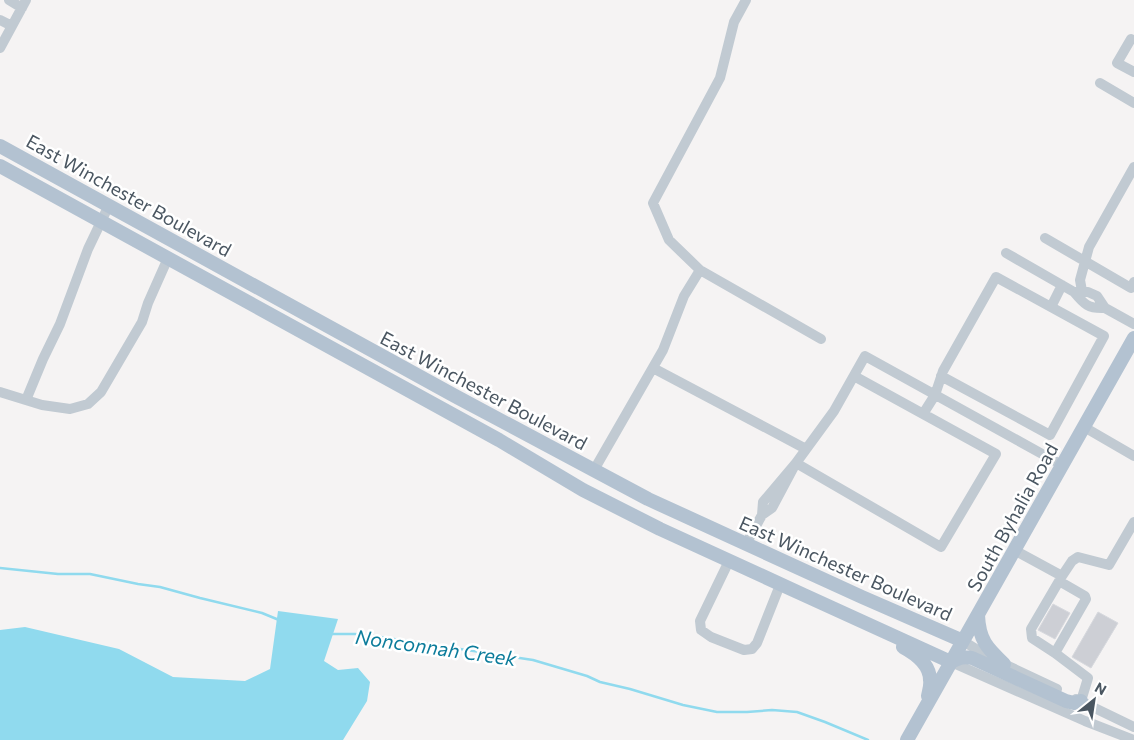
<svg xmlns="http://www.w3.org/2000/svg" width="1134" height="740" font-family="Commissioner,sans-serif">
<rect width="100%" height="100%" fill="#f5f3f3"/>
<!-- water -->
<path fill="#90daee" d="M278 611 338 619 324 661 338 670 358 668 370 682 367 701 343 740H0V630L25 627 119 649 173 677 245 681 270 669Z"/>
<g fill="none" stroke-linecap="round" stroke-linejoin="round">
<!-- stream -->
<path stroke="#90daee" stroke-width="2.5" d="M0 568 58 574H90L138 584 160 587 200 598 262 613 279 620
M330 634H355L374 636 533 660 587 676 600 682 630 689 683 705 717 712H747L772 710 797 712 825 722 868 740"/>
</g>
<!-- building -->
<path fill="#cdcfd5" stroke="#d7d9de" d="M1053 604 1070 613 1055 639 1038 630Z
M1098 612 1118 623 1091 668 1072 657Z"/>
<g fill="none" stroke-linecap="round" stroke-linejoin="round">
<!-- minor -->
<path stroke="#c1cad2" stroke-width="10" d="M9 0 22 8
M0 20 12 26
M1131 39 1117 63 1134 72
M0 48 26 0
M1100 83 1134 103
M1045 238 1131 288 1134 282
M1006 253 1074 292
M700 270 669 240 653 203 720 78 734 22 746 0
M1082 291 1080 280 1089 247 1134 167
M1051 307 1062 285
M1105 308C1088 309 1084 304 1074 292H1088L1097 296 1105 308 1134 324
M653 368 806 449
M854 376 996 454 941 547 796 463 834 411 865 356 1062 465
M0 392 42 405 70 409 88 404 101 392 142 322 148 303 168 258
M26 400 43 359 60 324 88 249 109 205
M923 414 935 395 943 371 996 277 1104 336 1050 435 941 376
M1084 427 1134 456
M594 470 663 350 684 296 700 270 821 339
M746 544 762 515 763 502 796 463 772 508 762 515
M1014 550 1062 576 1031 629 1032 638 1055 653 1088 678 1081 701
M729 561 700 621 701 630 711 637 744 650 752 649 757 643 780 585
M1062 576 1072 561 1078 557 1109 565 1134 522
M963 641 989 657 1057 689
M1055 653 1086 599 1085 596 1059 581
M951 662 1085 721 1134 740
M1076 699 1134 727"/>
<!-- major -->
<path stroke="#b3c2d1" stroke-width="14" d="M0 146 455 396 648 499 862 597 963 641
M0 166 499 440 583 490 660 529 804 595 951 662
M978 615C979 640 987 648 1004 664
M903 647C916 654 930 665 930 680 931 685 929 691 928 696
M951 662C959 658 963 656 972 658L1066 701 1074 703 1081 701
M907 740 1134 338"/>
</g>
<g text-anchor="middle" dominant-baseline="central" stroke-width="5" stroke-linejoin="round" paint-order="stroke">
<!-- street labels -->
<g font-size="19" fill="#4a5661" stroke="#fff">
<text transform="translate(129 195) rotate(29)">East Winchester Boulevard</text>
<text transform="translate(484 390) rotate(28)">East Winchester Boulevard</text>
<text transform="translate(1012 517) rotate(-61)">South Byhalia Road</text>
<text transform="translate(846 568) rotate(24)">East Winchester Boulevard</text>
</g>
<!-- water labels -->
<g font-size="20" font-style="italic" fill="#0c7c9b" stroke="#fff">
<text transform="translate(436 647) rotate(8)">Nonconnah Creek</text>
</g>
</g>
<!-- north arrow -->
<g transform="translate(1094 700) rotate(30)" stroke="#ffffff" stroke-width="4" paint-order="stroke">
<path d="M0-4L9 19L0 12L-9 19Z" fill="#4a5661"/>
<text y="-8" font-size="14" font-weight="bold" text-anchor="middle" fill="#4a5661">N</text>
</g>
</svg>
